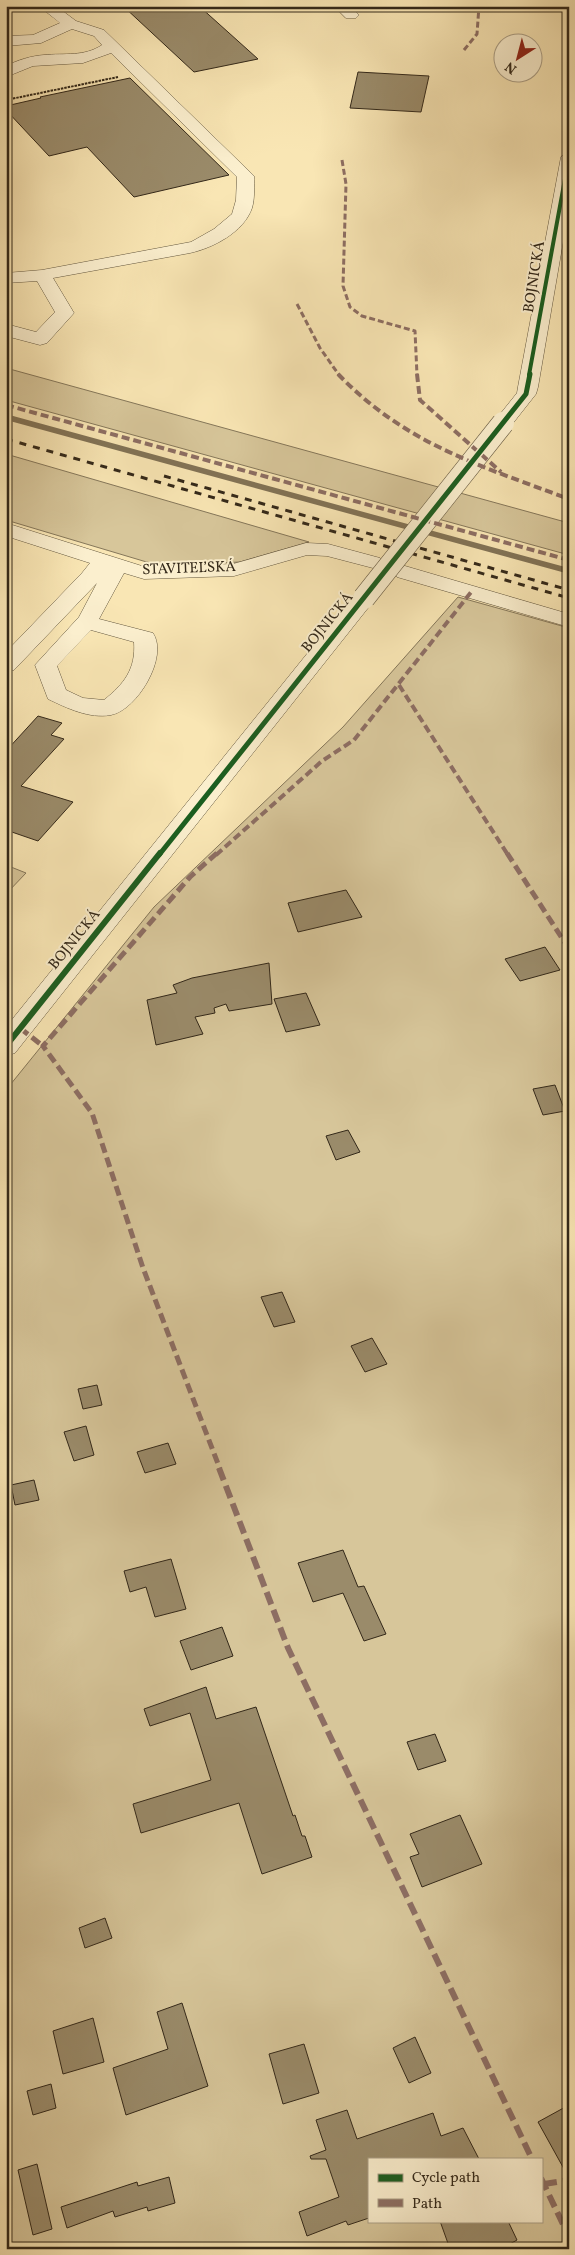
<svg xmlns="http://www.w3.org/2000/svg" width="575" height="2255" font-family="Vollkorn,serif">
<rect width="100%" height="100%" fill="#f9e6b4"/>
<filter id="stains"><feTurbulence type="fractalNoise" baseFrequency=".004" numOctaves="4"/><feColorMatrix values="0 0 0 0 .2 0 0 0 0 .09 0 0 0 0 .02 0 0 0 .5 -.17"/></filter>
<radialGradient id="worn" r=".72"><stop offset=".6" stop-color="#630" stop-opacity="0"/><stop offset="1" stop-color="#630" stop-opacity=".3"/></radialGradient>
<!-- green -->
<path fill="#d7c69a" stroke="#85775a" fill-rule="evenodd" d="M6 368 569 523V555L6 400Z
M6 454 309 542 240 562 160 566 6 520Z
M458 597 569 628V2249H6V1090L154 907 343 727ZM369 2159H541V2221H369Z
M6 865 26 873 6 894Z"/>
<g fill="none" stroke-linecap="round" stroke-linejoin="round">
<!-- stream -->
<path stroke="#827356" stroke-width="5.5" d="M6 417 569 571"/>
</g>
<!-- building -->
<path fill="#9a8b6a" stroke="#332819" d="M123 6H199L258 59 194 72Z
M358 72 429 76 421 112 350 108Z
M130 78 229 175 134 197 87 147 49 156 6 110V106L41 98 40 97Z
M38 716 62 723 51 735 64 739 21 786 73 802 38 841 6 830V751Z
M346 890 362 917 298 932 288 903Z
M545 947 560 970 520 981 505 959Z
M269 963 272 1004 229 1011 226 1004 214 1008 215 1013 195 1017 203 1034 156 1045 147 1000 177 993 173 985 192 978Z
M306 993 320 1025 286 1032 274 999Z
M555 1085 565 1111 543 1115 533 1089Z
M348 1130 360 1152 336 1160 326 1136Z
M282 1292 295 1322 274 1327 261 1297Z
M372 1338 387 1364 365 1372 351 1346Z
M97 1385 102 1405 83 1409 78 1389Z
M86 1426 94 1455 74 1461 64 1432Z
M168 1443 176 1464 145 1473 137 1452Z
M34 1480 39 1500 15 1505 11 1485Z
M343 1550 358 1587 364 1586 386 1634 364 1641 343 1593 313 1602 298 1563Z
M171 1559 186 1609 155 1617 146 1587 130 1592 124 1571Z
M222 1627 233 1656 191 1670 180 1641Z
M206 1687 216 1719 256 1707 293 1816 295 1815 302 1836H305L312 1857 262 1874 239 1803 141 1833 133 1804 211 1780 190 1713 150 1726 144 1709Z
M435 1734 446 1761 418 1770 407 1742Z
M460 1815 482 1864 422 1887 410 1857 419 1854 410 1834Z
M105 1918 112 1938 85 1948 79 1928Z
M182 2003 208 2086 126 2115 113 2068 168 2049 157 2012Z
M93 2018 104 2062 63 2074 53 2031Z
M415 2037 431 2073 409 2083 393 2048Z
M304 2044 319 2093 283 2104 269 2054Z
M51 2084 56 2108 33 2115 27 2091Z
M569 2105V2178L538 2122Z
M347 2110 357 2139 433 2113 441 2136 463 2128 479 2159H369V2218L348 2225 346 2221 307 2236 299 2212 339 2197 326 2159H311L310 2156 326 2150 316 2120Z
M37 2164 52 2229 33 2235 18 2170Z
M169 2177 175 2203 148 2211 147 2207 115 2217 113 2211 67 2228 61 2207 137 2182 138 2186Z
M440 2221H508L517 2240 501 2249H450Z"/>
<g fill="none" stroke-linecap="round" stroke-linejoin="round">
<defs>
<path id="minor" d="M6 6H14L11 13 6 14Z
M39 6H56L76 21 104 30 254 176C254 186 255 198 252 208 244 232 213 248 190 253L53 278 74 313 47 343 40 345 6 336V324L36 332 55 312 37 281 6 283V273L42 270 191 242 214 229 232 214 236 200 237 177 111 53 83 63 33 66 6 77V66C18 60 31 56 44 55 65 53 84 57 102 45L94 36 72 29 41 43 6 46V36L33 35 60 23Z
M334 6H350L359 15 356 18H346Z
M569 152V207L538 387 536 394 510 427H496L493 423 517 393 518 387 561 157Z
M6 523 145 567 233 564 306 543 328 544 380 558 384 562 380 566 373 568 327 556 307 555 234 576 144 579 124 573 99 619 153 633C169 657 137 710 111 715 89 719 67 708 48 699L35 665 79 617 97 583 14 670 6 672V652L82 573 90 563 6 536ZM91 630 134 642C136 669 124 684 104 700L83 698 66 690 57 666Z
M405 566 569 614V627L397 577 394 572 397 567Z
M364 592 372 593 375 598 372 603 15 1053 6 1056V1027L356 593Z"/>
</defs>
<!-- minor casing -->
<use href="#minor" stroke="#645840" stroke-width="1"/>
<!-- path -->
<path stroke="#332819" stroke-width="2" stroke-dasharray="2.5 1" stroke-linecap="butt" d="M6 100 118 77"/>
<!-- minor -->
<use href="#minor" fill="#fbefce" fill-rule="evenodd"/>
<!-- rail -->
<path stroke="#332819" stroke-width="3" stroke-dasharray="7 7" stroke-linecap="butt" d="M6 439 569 598
M164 476 569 590"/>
<defs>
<path id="minor-bridge" d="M364 598 503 423"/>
</defs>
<!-- minor-bridge casing -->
<use href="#minor-bridge" stroke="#645840" stroke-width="23" stroke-linecap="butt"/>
<!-- minor-bridge -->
<use href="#minor-bridge" stroke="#fbefce" stroke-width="22"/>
<!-- quiet-far3 -->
<path stroke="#8d6e63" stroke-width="3" stroke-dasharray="6 3" stroke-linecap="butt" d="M464 50 477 34 479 6
M342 160 346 184 343 286 350 307 362 316 415 331 417 375
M297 304 320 348 339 375"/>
<!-- quiet-far2 -->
<path stroke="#8d6e63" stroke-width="4" stroke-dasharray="8 4" stroke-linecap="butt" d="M338 374C405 444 481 466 569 499
M417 374 420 400 501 472
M6 405 569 560
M399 685 508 855
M216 855 322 761 354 740 472 591"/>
<!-- quiet-far1 -->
<path stroke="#8d6e63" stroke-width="5" stroke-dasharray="10 5" stroke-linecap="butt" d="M217 853 190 877 43 1046 92 1113 143 1268 220 1469
M507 853 569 949
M20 1028 43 1046"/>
<!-- quiet -->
<path stroke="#8d6e63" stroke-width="6" stroke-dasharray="13 6" stroke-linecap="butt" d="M219 1468 288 1648 532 2159
M541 2178 569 2237
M544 2184 569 2180"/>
<defs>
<path id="cycleway-far2" d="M529 375 569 157"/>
<path id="cycleway-far1" d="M159 855 526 394 530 374"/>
<path id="cycleway" d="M6 1046 160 853"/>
</defs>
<!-- cycleway-far2 casing -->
<use href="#cycleway-far2" stroke="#fbefce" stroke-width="5.5"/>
<!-- cycleway-far1 casing -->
<use href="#cycleway-far1" stroke="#fbefce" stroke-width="8"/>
<!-- cycleway casing -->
<use href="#cycleway" stroke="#fbefce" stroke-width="9"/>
<!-- cycleway-far2 -->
<use href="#cycleway-far2" stroke="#1b5e20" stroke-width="4"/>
<!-- cycleway-far1 -->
<use href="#cycleway-far1" stroke="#1b5e20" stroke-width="5"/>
<!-- cycleway -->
<use href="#cycleway" stroke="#1b5e20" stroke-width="6"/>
</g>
<g text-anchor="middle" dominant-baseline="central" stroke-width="4" stroke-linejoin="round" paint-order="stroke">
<!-- far-street labels -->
<g font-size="15" fill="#332819" stroke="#fbefce">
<text transform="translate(535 277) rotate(-81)">BOJNICKÁ</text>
<text transform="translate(189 569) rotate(-2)">STAVITEĽSKÁ</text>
<text transform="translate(328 623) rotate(-51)">BOJNICKÁ</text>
<text transform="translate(75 940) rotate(-51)">BOJNICKÁ</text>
</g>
</g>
<!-- margin -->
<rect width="575" height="2255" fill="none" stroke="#f9e6b4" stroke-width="25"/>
<rect x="8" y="8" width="560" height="2240" fill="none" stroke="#332819" stroke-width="2.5"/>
<rect x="12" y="12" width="550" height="2230" fill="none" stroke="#332819"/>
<!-- legend -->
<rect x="368" y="2158" width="175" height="65" fill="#fbefce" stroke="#ab9f86"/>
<rect x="378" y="2174" width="25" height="8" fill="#1b5e20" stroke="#ab9f86"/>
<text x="412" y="2182" font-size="15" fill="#332819">Cycle path</text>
<rect x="378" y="2199" width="25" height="8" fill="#8d6e63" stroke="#ab9f86"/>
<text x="412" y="2208" font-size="15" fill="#332819">Path</text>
<!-- north arrow -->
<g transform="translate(518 58) rotate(216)"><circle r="24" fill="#fbefce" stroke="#ab9f86"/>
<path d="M0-4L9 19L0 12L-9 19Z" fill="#8f2418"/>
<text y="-8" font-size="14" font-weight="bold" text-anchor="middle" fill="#332819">N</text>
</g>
<rect width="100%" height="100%" filter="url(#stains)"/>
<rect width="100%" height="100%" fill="url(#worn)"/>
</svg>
